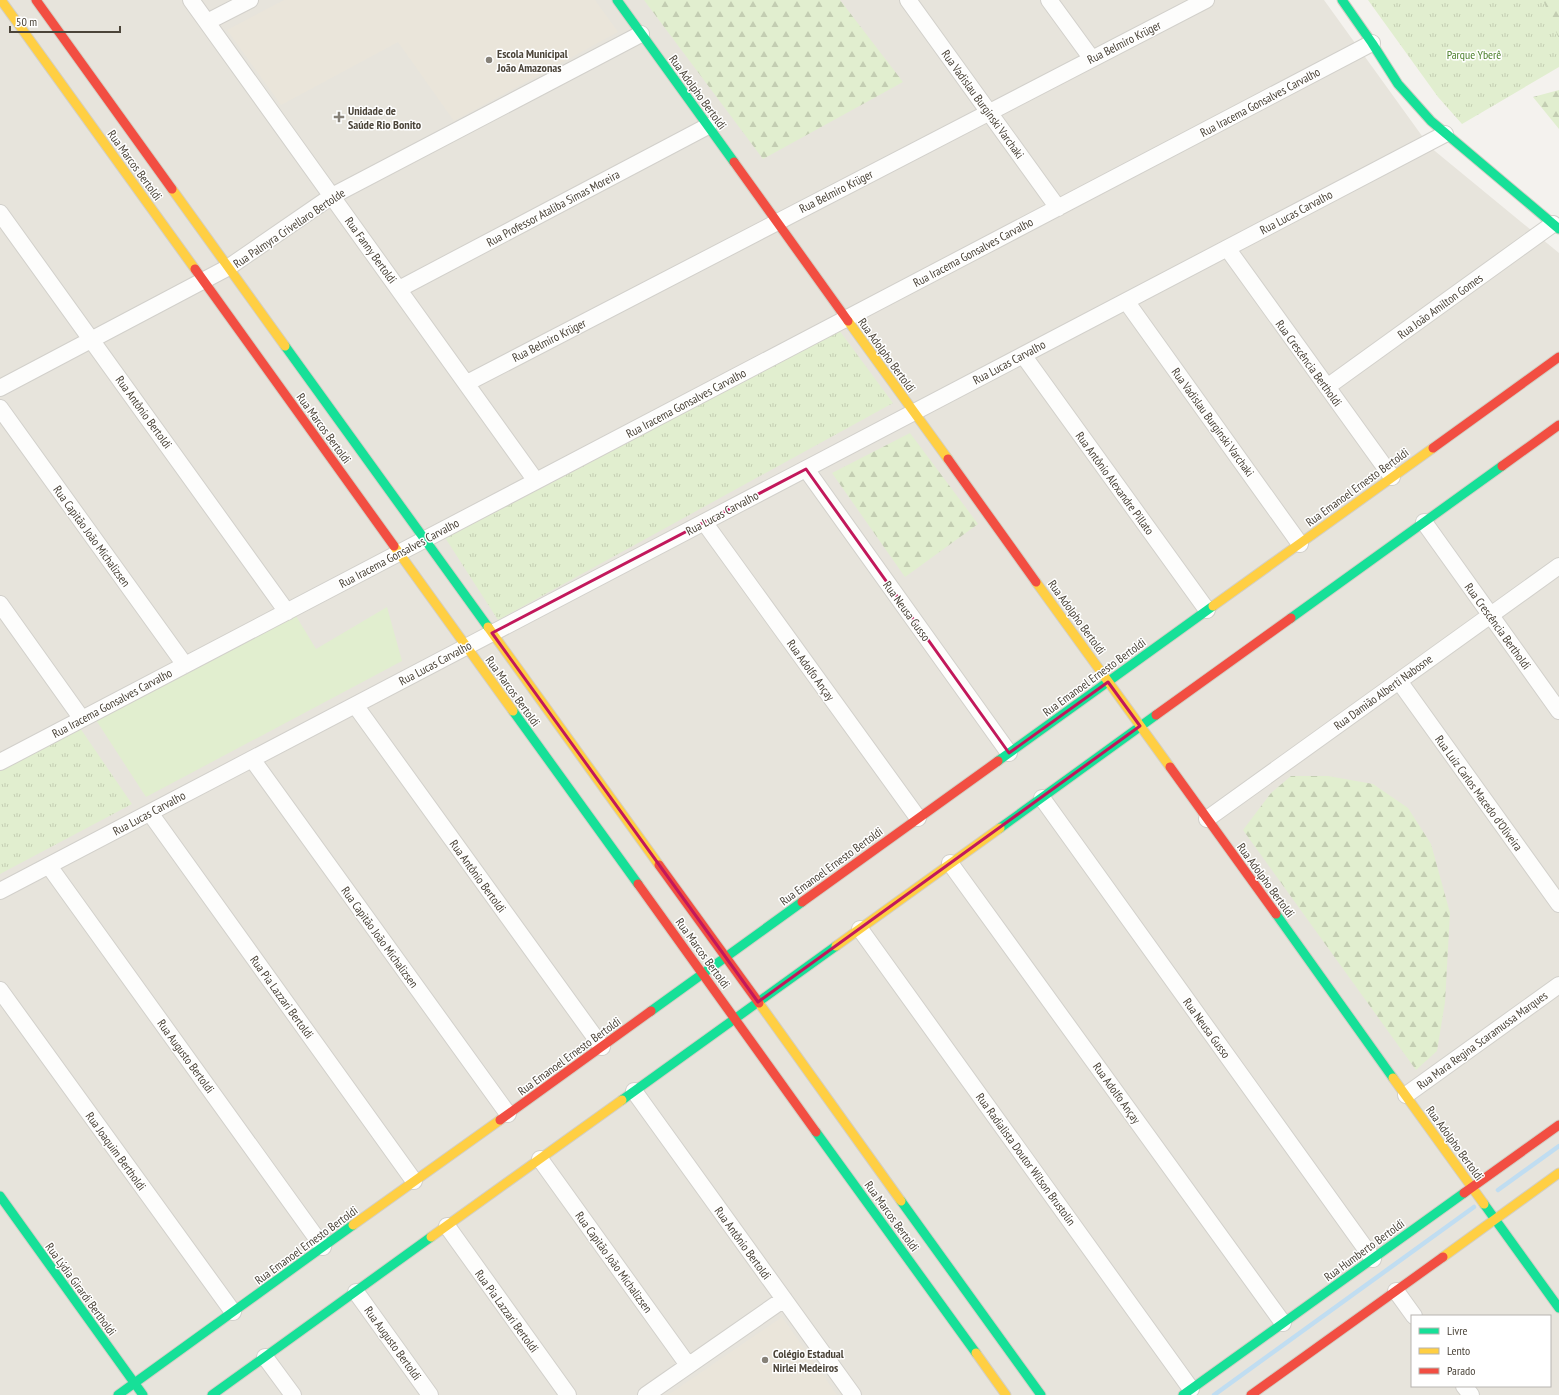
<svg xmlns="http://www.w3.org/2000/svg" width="1559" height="1395" viewBox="0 0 1559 1395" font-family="'PT Sans Narrow',sans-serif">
  <defs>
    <pattern id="grass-tufts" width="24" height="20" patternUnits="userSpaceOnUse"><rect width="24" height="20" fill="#e1eecf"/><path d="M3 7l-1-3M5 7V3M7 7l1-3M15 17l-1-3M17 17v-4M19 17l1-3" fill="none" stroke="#c3cdb2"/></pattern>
    <pattern id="forest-firs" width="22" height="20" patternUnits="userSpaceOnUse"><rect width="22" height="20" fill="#e1eecf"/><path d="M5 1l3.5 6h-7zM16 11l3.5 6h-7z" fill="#c3cdb2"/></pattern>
  </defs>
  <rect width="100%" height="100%" fill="#f4f2ee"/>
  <path fill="#e7e4dc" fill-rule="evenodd" d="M 0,0 L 1324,0 L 1430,147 L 1559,253 L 1559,1395 L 0,1395 ZM 1412,1316 L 1550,1316 L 1550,1386 L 1412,1386 Z"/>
  <path fill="#eae5da" d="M 284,0 L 595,0 L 618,32 L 454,121 L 398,42 L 281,105 L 227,30 Z
    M 782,1317 L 837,1395 L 668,1395 Z"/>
  <path fill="url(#grass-tufts)" d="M 1368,0 L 1559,0 L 1559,67 L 1462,124 L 1438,97 Z
    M 836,326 L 893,403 L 498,620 L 444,536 Z
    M 80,728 L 132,804 L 0,874 L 0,771 Z"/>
  <path fill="url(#forest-firs)" d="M 644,0 L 840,0 L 903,82 L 763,159 Z
    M 1543,0 L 1559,0 L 1559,39 Z
    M 1559,90 L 1559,129 L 1533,97 Z
    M 910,433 L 978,524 L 905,577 L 832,473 Z
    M 1291,776 L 1328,776 L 1373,784 L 1408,808 L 1431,844 L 1450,913 L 1445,1002 L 1437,1051 L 1416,1070 L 1243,830 L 1271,793 Z"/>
  <path fill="#e1eecf" d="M 387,607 L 402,661 L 146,797 L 96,720 L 293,611 L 316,649 Z"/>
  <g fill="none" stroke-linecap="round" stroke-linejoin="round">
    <path stroke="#c0ddf1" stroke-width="4.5" d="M 1498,1190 L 1559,1146
      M 1214,1395 L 1474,1207"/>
    <defs>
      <path id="street" d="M 191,0 L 536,481
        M 908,0 L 1058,208
        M 1049,0 L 1092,59
        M 207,22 L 250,0
        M 0,213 L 287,612
        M 1227,248 L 1392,477
        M 399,289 L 708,126
        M 1126,301 L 1300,544
        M 1023,355 L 1207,610
        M 467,383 L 1206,0
        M 1327,387 L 1553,224
        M 0,388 L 229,267 L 332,196 L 641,34
        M 0,408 L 185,665
        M 806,469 L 1009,753
        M 704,522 L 918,818
        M 1424,522 L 1559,711
        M 0,604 L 82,719
        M 1399,681 L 1559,904
        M 355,705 L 602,1047
        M 252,759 L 508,1114
        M 0,762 L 1372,43
        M 1042,798 L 1373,1259
        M 150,813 L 414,1181
        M 1207,819 L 1559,566
        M 950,863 L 1283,1323
        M 49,866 L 323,1247
        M 0,891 L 1445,134
        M 860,929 L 1191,1389
        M 0,990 L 233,1312
        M 634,1091 L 853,1395
        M 1406,1095 L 1559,985
        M 540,1159 L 688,1365
        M 447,1226 L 568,1395
        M 1396,1291 L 1414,1316
        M 356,1292 L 430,1395
        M 265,1357 L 293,1395
        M 1464,1386 L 1471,1395
        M 646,1395 L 784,1299"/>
      <path id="fast" d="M 617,0 L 734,162
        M 1342,0 L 1372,43 L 1398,84 L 1431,121 L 1559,229
        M 285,346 L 488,627
        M 1291,618 L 1502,466
        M 513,711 L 638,884
        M 998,761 L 1213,606
        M 1000,828 L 1156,715
        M 1276,914 L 1393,1078
        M 651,1011 L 802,902
        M 622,1100 L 836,946
        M 816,1132 L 976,1353
        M 0,1196 L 143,1395
        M 901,1201 L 1041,1395
        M 1484,1204 L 1559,1308
        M 118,1395 L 353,1225
        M 212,1395 L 431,1237
        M 1183,1395 L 1464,1193"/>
      <path id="slow" d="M 1,0 L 195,269
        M 172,189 L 285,346
        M 848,321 L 948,459
        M 394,546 L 513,711
        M 1036,582 L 1170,767
        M 1213,606 L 1433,448
        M 488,627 L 659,865
        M 836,946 L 1000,828
        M 759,1003 L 901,1201
        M 1393,1078 L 1484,1204
        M 353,1225 L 500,1120
        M 431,1237 L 622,1100
        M 1443,1257 L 1559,1173
        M 976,1353 L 1006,1395"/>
      <path id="jam" d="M 36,0 L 172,189
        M 734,162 L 848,321
        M 195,269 L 394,546
        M 1433,448 L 1559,357
        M 948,459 L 1036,582
        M 1502,466 L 1559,425
        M 1156,715 L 1291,618
        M 1170,767 L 1276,914
        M 659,865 L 759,1003
        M 638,884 L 816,1132
        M 802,902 L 998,761
        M 500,1120 L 651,1011
        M 1464,1193 L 1559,1125
        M 1251,1395 L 1443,1257"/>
    </defs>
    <use href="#street" stroke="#d2d0cb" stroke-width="18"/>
    <use href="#fast" stroke="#d3cfc5" stroke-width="11"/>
    <use href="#slow" stroke="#d3cfc5" stroke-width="11"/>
    <use href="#jam" stroke="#d3cfc5" stroke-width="11"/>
    <use href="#street" stroke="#fdfdfc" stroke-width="16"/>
    <use href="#fast" stroke="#16e098" stroke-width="9"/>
    <use href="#slow" stroke="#ffcf43" stroke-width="9"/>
    <use href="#jam" stroke="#f24e42" stroke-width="9"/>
  </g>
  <path fill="none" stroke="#c2185b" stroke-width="3" stroke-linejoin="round" d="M 806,469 L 1009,753 L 1108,682 L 1140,726 L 758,1002 L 492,633 Z"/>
  <g fill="#868178" stroke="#fff" stroke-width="1.5">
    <circle cx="489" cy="60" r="4"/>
    <path d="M337 111h4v4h4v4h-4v4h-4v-4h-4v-4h4z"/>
    <circle cx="765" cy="1360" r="4"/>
  </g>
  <g text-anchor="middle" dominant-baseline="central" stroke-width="3" stroke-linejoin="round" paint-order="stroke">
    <g font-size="12" fill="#4b4439" stroke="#fff">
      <text transform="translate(1124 42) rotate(-27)">Rua Belmiro Krüger</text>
      <text transform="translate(698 92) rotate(54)">Rua Adolpho Bertoldi</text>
      <text transform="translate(1260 102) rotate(-28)">Rua Iracema Gonsalves Carvalho</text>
      <text transform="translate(983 104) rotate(54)">Rua Vadislau Burginski Varchaki</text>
      <text transform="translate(135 165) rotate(54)">Rua Marcos Bertoldi</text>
      <text transform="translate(836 191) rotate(-27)">Rua Belmiro Krüger</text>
      <text transform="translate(553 208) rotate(-28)">Rua Professor Ataliba Simas Moreira</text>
      <text transform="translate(1296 212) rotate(-28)">Rua Lucas Carvalho</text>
      <text transform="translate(289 228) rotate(-34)">Rua Palmyra Crivellaro Bertolde</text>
      <text transform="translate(371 250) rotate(54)">Rua Fanny Bertoldi</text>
      <text transform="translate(973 252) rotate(-28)">Rua Iracema Gonsalves Carvalho</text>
      <text transform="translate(1440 306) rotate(-36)">Rua João Amilton Gomes</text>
      <text transform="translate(549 340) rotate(-27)">Rua Belmiro Krüger</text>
      <text transform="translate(887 355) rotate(54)">Rua Adolpho Bertoldi</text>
      <text transform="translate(1009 362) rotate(-28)">Rua Lucas Carvalho</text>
      <text transform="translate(1309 363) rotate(54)">Rua Crescência Bertholdi</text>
      <text transform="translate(686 403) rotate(-28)">Rua Iracema Gonsalves Carvalho</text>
      <text transform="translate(144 412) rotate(54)">Rua Antônio Bertoldi</text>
      <text transform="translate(1213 422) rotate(54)">Rua Vadislau Burginski Varchaki</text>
      <text transform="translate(324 428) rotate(54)">Rua Marcos Bertoldi</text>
      <text transform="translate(1115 483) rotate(54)">Rua Antônio Alexandre Pillato</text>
      <text transform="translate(1357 487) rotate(-36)">Rua Emanoel Ernesto Bertoldi</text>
      <text transform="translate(722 513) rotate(-28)">Rua Lucas Carvalho</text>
      <text transform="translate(92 536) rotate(54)">Rua Capitão João Michalizsen</text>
      <text transform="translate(399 553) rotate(-28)">Rua Iracema Gonsalves Carvalho</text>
      <text transform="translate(907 611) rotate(54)">Rua Neusa Gusso</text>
      <text transform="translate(1077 617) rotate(54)">Rua Adolpho Bertoldi</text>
      <text transform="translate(1498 626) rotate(54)">Rua Crescência Bertholdi</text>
      <text transform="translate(435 663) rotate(-28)">Rua Lucas Carvalho</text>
      <text transform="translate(811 670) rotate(54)">Rua Adolfo Ançay</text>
      <text transform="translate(1094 677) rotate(-36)">Rua Emanoel Ernesto Bertoldi</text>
      <text transform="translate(513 691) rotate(54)">Rua Marcos Bertoldi</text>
      <text transform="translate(1383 692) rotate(-36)">Rua Damião Alberti Nabosne</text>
      <text transform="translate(112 703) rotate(-28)">Rua Iracema Gonsalves Carvalho</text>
      <text transform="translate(1479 793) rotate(54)">Rua Luiz Carlos Macedo d'Oliveira</text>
      <text transform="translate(149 813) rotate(-28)">Rua Lucas Carvalho</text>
      <text transform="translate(831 866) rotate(-36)">Rua Emanoel Ernesto Bertoldi</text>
      <text transform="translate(478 876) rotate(54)">Rua Antônio Bertoldi</text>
      <text transform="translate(1266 880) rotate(54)">Rua Adolpho Bertoldi</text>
      <text transform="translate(380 937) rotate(54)">Rua Capitão João Michalizsen</text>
      <text transform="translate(703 953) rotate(54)">Rua Marcos Bertoldi</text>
      <text transform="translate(282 997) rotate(54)">Rua Pia Lazzari Bertoldi</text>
      <text transform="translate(1207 1028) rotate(54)">Rua Neusa Gusso</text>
      <text transform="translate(1482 1040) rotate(-36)">Rua Mara Regina Scaramussa Marques</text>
      <text transform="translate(186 1056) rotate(54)">Rua Augusto Bertoldi</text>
      <text transform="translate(569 1056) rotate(-36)">Rua Emanoel Ernesto Bertoldi</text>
      <text transform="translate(1117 1093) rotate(54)">Rua Adolfo Ançay</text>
      <text transform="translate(1455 1143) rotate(54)">Rua Adolpho Bertoldi</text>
      <text transform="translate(116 1151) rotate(54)">Rua Joaquim Bertholdi</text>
      <text transform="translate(1026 1159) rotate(54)">Rua Radialista Doutor Wilson Brustolin</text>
      <text transform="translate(892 1216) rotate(54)">Rua Marcos Bertoldi</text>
      <text transform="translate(743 1243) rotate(54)">Rua Antônio Bertoldi</text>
      <text transform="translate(306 1245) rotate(-36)">Rua Emanoel Ernesto Bertoldi</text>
      <text transform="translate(1364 1250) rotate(-36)">Rua Humberto Bertoldi</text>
      <text transform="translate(614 1262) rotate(54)">Rua Capitão João Michalizsen</text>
      <text transform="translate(81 1289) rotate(54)">Rua Lýdia Girardi Bertholdi</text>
      <text transform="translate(507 1311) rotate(54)">Rua Pia Lazzari Bertoldi</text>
      <text transform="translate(393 1343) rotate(54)">Rua Augusto Bertoldi</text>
    </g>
    <g font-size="12" font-weight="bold" fill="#4b4439" stroke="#fff" text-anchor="start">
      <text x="497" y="53">Escola Municipal<tspan x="497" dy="14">João Amazonas</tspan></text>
      <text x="348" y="110">Unidade de<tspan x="348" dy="14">Saúde Rio Bonito</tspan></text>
      <text x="773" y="1353">Colégio Estadual<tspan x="773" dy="14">Nirlei Medeiros</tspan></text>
    </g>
    <g font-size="12" fill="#4a7f2a" stroke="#fff">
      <text x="1474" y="54">Parque Yberê</text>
    </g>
  </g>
  <rect x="1411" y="1315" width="140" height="72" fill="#ffffff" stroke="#b7b4b0"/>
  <rect x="1419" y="1328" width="20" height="6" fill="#16e098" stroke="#b7b4b0"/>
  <text x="1447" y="1335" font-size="12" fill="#4b4439">Livre</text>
  <rect x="1419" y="1348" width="20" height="6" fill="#ffcf43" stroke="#b7b4b0"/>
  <text x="1447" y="1355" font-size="12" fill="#4b4439">Lento</text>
  <rect x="1419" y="1368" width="20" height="6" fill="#f24e42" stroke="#b7b4b0"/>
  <text x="1447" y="1375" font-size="12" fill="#4b4439">Parado</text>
  <path d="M10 26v6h110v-6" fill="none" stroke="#4b4439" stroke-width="2"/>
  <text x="16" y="26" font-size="12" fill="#4b4439" stroke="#ffffff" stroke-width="3" paint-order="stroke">50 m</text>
</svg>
